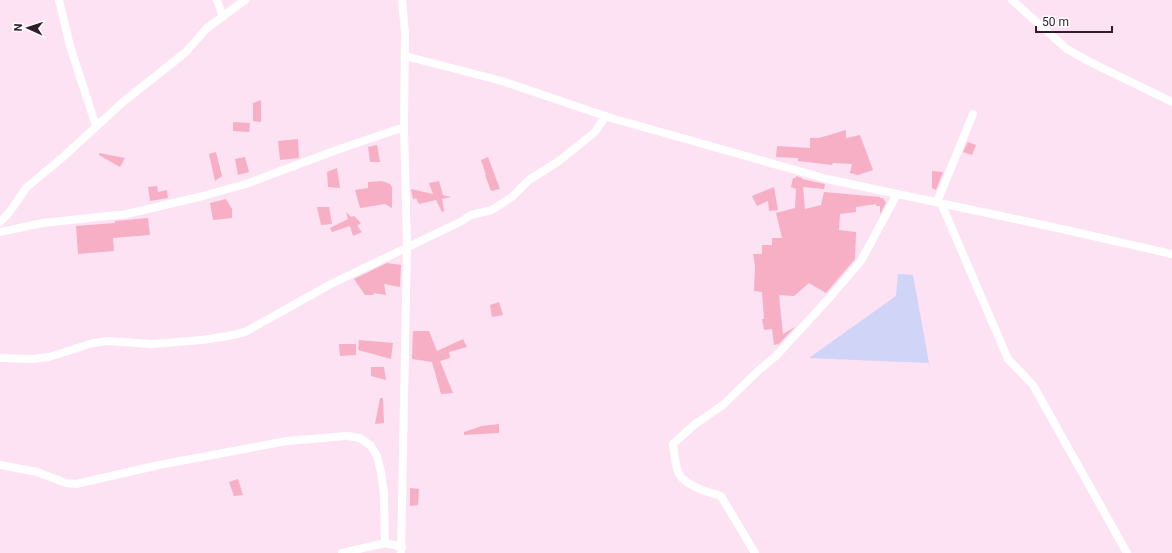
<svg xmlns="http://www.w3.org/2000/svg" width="1172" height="553" viewBox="0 0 1172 553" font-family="Roboto,sans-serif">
  <rect width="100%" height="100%" fill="#fce2f2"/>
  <path fill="#d0d4f7" d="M 898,274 L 913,275 L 929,363 L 809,358 L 896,296 Z"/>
  <path fill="#f6afc4" d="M 261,100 L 261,122 L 253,121 L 253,103 Z
    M 233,122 L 250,123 L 249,132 L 233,131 Z
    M 846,130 L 846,138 L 860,135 L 873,170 L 858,175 L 850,173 L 852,164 L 833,163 L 832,165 L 798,161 L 798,158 L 776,157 L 777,146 L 810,148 L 810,138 L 819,138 Z
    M 298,139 L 299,158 L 280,160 L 278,141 Z
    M 968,142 L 976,145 L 972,155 L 963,152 Z
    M 377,145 L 380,162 L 370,162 L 368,147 Z
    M 216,152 L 222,176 L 215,181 L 209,154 Z
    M 99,153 L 125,158 L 120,167 L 99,155 Z
    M 245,157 L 249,172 L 238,175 L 235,159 Z
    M 488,157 L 500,189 L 491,191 L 485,175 L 486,175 L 481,160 Z
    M 337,168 L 340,188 L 328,187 L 327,172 Z
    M 932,171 L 943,172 L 936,190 L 932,188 Z
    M 796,176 L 802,178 L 802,179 L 825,184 L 824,189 L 803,187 L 805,209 L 821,205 L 824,192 L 880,197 L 880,198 L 883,198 L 886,203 L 880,214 L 880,206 L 876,206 L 876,204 L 856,207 L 856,212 L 840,214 L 839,230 L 856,232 L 855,259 L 826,293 L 809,283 L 794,296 L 779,295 L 783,334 L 795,327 L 778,345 L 778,344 L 774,345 L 772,329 L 764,330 L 762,319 L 764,319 L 762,292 L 754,291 L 755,266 L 753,254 L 762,254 L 762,245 L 772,245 L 772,238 L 782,238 L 776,213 L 795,208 L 796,189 L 791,187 L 793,178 L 796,178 Z
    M 382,181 L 390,184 L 392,187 L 392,208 L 385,204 L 360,208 L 355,190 L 368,188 L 368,182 Z
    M 439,181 L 443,195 L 451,197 L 442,199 L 444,211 L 442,212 L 436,200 L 419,204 L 416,198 L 413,199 L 411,189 L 433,194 L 429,183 Z
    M 157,186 L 158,192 L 167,190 L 168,198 L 150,201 L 148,187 Z
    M 774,187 L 778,210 L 769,211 L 768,201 L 757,206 L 752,196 Z
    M 226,199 L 232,209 L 232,218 L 213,220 L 210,203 Z
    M 317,207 L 329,207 L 332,224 L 321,225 Z
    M 346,212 L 351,217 L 354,216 L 361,223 L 357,226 L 362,232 L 353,236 L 350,226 L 332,232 L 330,228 L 348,219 Z
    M 148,218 L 150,235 L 113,238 L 114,251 L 78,254 L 76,226 L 115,223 L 115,221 Z
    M 387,263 L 401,265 L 400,287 L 384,284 L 386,295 L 373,293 L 374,295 L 365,295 L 354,279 Z
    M 499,302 L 503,315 L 492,317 L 490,305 Z
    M 413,331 L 429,331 L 437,351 L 463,339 L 467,347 L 449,352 L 450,358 L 440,361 L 453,393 L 441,394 L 432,362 L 412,359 Z
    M 359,340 L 393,343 L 391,359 L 358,350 Z
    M 339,344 L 356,344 L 356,355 L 340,356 Z
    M 371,367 L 384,367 L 386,380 L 371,376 Z
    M 380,398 L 383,398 L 384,423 L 375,424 Z
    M 499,424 L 499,433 L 464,435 L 464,432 L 482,426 Z
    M 238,479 L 243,495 L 234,496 L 229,482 Z
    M 410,488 L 419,489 L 418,505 L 410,506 Z"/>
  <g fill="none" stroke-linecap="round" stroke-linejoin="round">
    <path stroke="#fff" stroke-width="8" d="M 59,0 L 70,46 L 96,126
      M 217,0 L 223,17
      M 1012,0 L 1067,49 L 1090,62 L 1172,102
      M 405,56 L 502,81 L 611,118 L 827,179 L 1062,229 L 1172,254
      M 937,202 L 973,114
      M 941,203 L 1008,359 L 1033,385 L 1127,553
      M 0,222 L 8,214 L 27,187 L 63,157 L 123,102 L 186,52 L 206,29 L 245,0
      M 0,232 L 42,223 L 127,214 L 203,196 L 246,184 L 334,151 L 404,127
      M 0,358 L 32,359 L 49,357 L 93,343 L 107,341 L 151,344 L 202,340 L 228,336 L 245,332 L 331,284 L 460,222 L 471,215 L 492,210 L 512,197 L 529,180 L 559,161 L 585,140 L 595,132 L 605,117
      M 0,465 L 37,472 L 66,483 L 76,484 L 159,465 L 287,441 L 347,436 L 360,438 L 371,446 L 377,456 L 381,472 L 384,494 L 385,543
      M 342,553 L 385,543 L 402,547
      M 401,553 L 407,247 L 404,127 L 405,33 L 402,0
      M 755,553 L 721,496 C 707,492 681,485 677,469 C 675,461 674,452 673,444 L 694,425 L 723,405 L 759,370 L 776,356 L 831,296 L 861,261 L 897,194"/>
  </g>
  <g transform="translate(28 28) rotate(273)" stroke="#ffffff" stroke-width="3" paint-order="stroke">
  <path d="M0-3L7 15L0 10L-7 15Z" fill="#321b2b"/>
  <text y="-6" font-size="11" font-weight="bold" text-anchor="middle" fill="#321b2b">N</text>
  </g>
  <path d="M1036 26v6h76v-6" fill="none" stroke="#321b2b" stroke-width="2"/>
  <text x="1042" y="26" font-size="12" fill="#321b2b" stroke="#ffffff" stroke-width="3" paint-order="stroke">50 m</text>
</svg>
